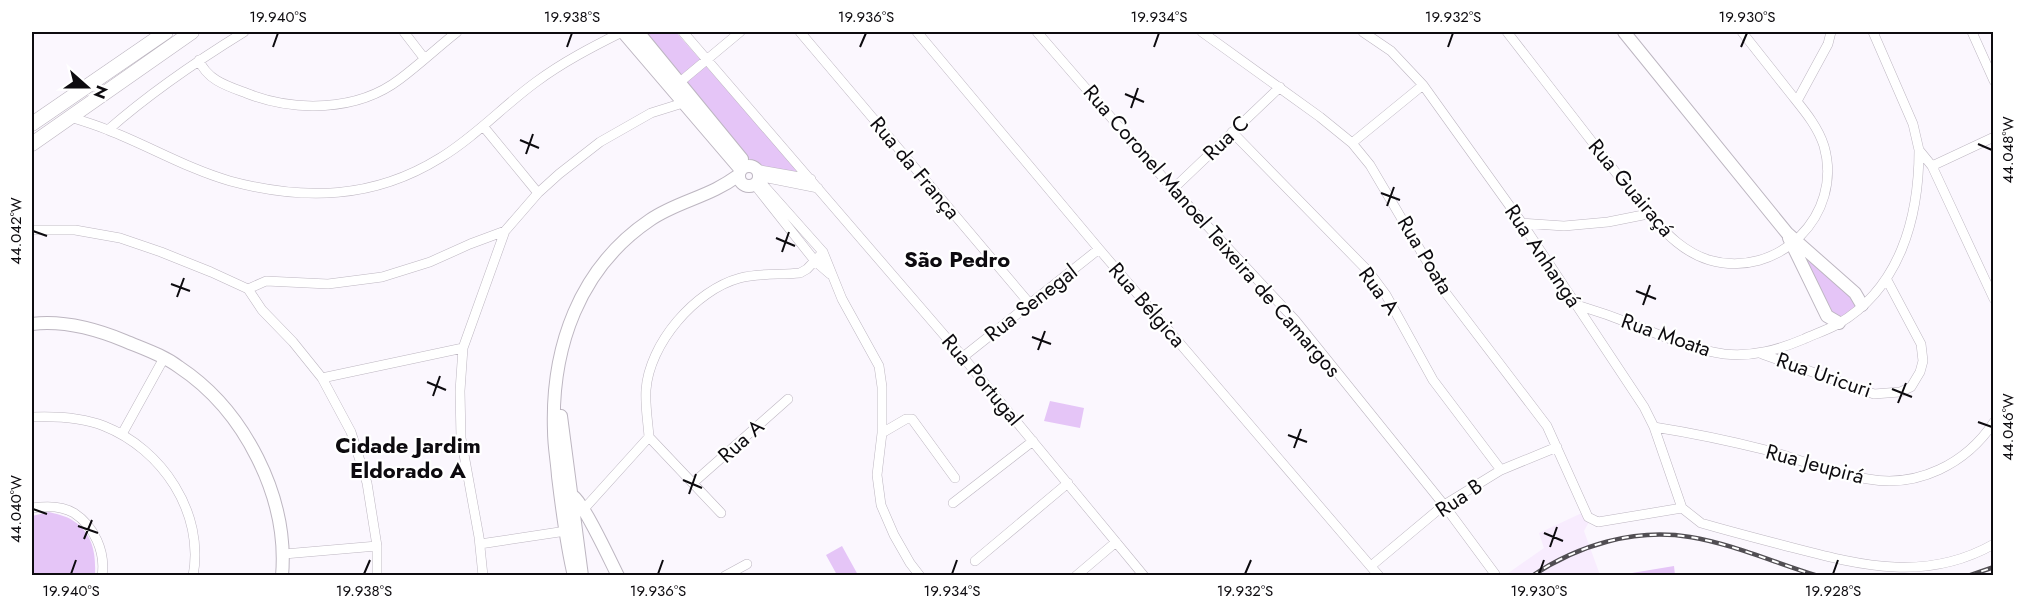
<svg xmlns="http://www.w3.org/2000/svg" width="2025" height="607" viewBox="0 0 2025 607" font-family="Jost,sans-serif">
  <rect width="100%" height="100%" fill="#fbf7fe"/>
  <path fill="#f8ecfe" d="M 1584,512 L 1590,520 L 1584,531 L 1600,575 L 1504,576 L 1544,548 L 1539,533 Z"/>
  <path fill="#e5c5f7" d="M 641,32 L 676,32 L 801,174 L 763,168 L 752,162 Z
    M 1798,246 L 1861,305 L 1839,321 L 1829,314 Z
    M 1050,401 L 1084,408 L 1080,428 L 1044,421 Z
    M 49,512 C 56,514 66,516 72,520 C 93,533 96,553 95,575 L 32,575 L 32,516 Z
    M 842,546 L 858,575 L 837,575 L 826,555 Z
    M 1674,566 L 1675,575 L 1620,575 Z"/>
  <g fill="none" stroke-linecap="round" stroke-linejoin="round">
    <defs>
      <path id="minor" d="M 404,32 L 424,58
        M 683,32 L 963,357 L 1144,576
        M 800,32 L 1030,304
        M 917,32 L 1099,249 L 1379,576
        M 1037,32 L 1173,189 L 1295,320 L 1444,505 L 1495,574
        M 1202,32 L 1320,117 L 1352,143 L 1370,165 L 1445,292 L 1547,426 L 1588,517 L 1598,522 L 1682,508
        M 1363,32 L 1391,51 L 1423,85 L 1522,223 L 1644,407 L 1654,427 L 1682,508 L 1701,523 C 1732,532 1763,540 1794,548 C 1863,566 1927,582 1994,544
        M 1507,32 L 1648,214 C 1666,233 1683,252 1709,260 C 1778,280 1844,215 1824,146 C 1817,124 1801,107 1787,89 C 1772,70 1757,51 1742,32
        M 1873,32 L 1913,124 L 1919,150 L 1932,166 L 1994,299
        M 1972,32 L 1994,81
        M 199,60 C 207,80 227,86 246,93 C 294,112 357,112 400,79 C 420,64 438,47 457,32
        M 680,82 L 740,32
        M 1797,101 L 1828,44 L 1831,32
        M 70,117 C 83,121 96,125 108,130 C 149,146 188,169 230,181 C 304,201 374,199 440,158 C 475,137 503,106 536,82 C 563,62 592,47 622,32
        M 483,126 L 538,193
        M 108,130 C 150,93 197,61 244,32
        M 1232,132 L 1369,272 L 1386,295 L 1433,380 L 1501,470
        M 1352,143 L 1423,85
        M 1932,166 L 1994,137
        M 755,169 L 811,179
        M 758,176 L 818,188
        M 758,179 L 823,252 L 842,299 L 879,366 L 882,387 L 882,433 L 877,475 L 881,505 L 894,535 L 910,563 L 920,576
        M 754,184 L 815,261 L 830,274
        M 1173,189 L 1280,87
        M 1522,223 L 1564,226 L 1608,222 L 1648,214
        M 32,230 L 75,230 L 120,238 L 161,252 L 211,272 L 248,289 L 262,310 L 293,342 L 322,378 L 351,432 L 367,483 L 377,546 L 377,576
        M 248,289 L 266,281 L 328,284 L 382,277 L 430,262 L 470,244 L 505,231
        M 1577,305 C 1597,311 1617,318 1637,326 C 1665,337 1694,350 1724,354 C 1753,357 1778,350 1804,339 C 1815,334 1827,330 1838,324 C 1900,288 1919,218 1919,150
        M 1762,354 L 1874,394 L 1900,392 L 1911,387 L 1920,372 L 1923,361 L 1921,344 L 1887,280
        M 963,357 L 1099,249
        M 322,378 L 463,348
        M 32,417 C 56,416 81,417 104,426 C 162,449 205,513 193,576
        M 1654,427 C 1692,433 1730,441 1766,450 C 1798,459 1836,474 1868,479 C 1918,488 1966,464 1994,422
        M 882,433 L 906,419 L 912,419 L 955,478
        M 122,434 L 164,358
        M 649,437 L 721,513
        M 693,483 L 788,399
        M 953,503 L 1033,441
        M 32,508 C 45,506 61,505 74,513 C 94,526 106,552 102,576
        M 583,510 L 649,437 C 648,422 645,406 646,390 C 649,344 695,290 740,278 C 759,273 780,275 800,273 L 807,269 L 823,252
        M 480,544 L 566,531
        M 284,554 L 377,546
        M 975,561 L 1068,483
        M 1371,566 L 1444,505 L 1501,470 L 1557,447
        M 483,576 L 479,537 L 461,438 L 460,391 L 463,348 L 505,231 L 538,193 L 559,174 L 600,142 L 651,113 L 683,103
        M 725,576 L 747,564
        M 1076,576 L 1116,542"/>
      <path id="tertiary" d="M 623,32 L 741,170
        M 638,32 L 742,159
        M 1624,32 L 1787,233 L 1855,293 L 1862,305
        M739 176a10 10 0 1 1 20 0a10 10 0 1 1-20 0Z
        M 1789,238 L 1827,316 L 1839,323
        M 32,324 C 64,320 96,329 125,341 C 144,349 163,355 179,367 C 244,410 289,497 282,576
        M 561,416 L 582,576
        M 573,496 C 584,504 610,560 618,576
        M 574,576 C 566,543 562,509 558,476 C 557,461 554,446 554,431 C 551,348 579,268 650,220 C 670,206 694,200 716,189 C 724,185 732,180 739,175"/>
      <path id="secondary" d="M 32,124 L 166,32
        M 32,144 L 192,32"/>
    </defs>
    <use href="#minor" stroke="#bdb6c1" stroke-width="10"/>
    <use href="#tertiary" stroke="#bdb6c1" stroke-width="14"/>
    <use href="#secondary" stroke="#bdb6c1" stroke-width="15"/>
    <use href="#minor" stroke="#fff" stroke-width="9"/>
    <use href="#tertiary" stroke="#fff" stroke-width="12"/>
    <use href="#secondary" stroke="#fff" stroke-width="14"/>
    <defs>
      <path id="rail" d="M 1532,576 C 1578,545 1635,528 1690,537 C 1733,544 1775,563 1818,576
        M 1968,576 L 1994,567"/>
    </defs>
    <use href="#rail" stroke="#514e53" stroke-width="4.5"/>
    <use href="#rail" stroke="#fff" stroke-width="2" stroke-dasharray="7" stroke-linecap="butt"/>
  </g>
  <path fill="none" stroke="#0d0b0f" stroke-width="2" d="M 273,47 L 278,33M 567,47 L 572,33M 860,47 L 866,33M 1154,47 L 1159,33M 1448,47 L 1453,33M 1741,47 L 1747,33M 1125,94 L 1144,102M 1131,108 L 1138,88M 520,140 L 539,148M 1978,144 L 1992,150M 526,154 L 533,134M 1381,193 L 1400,200M 1387,206 L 1394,187M 33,231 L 47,236M 776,238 L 795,246M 782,252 L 789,232M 171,284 L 190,291M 1636,291 L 1656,299M 177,297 L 184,278M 1643,305 L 1650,285M 1032,337 L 1051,344M 1038,350 L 1045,331M 427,382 L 446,390M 1892,389 L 1912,397M 433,396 L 440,376M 1898,403 L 1906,383M 1978,422 L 1992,427M 1288,435 L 1307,442M 1294,448 L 1301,429M 683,480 L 702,488M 689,494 L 696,474M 33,509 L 47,514M 78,526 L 98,533M 1544,533 L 1563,541M 84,539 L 92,520M 1550,547 L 1557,527M 71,574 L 76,560M 364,574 L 370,560M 658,574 L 663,560M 952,574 L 957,560M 1245,574 L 1251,560M 1539,574 L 1544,560M 1833,574 L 1838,560"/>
  <g text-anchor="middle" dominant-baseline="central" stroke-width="4.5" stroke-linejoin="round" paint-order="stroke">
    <g font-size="21" fill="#0d0b0f" stroke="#fff">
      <text transform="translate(1226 138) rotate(-44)">Rua C</text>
      <text transform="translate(915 168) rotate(50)">Rua da França</text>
      <text transform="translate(1631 188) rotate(50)">Rua Guairaçá</text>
      <text transform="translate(1212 231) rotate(49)">Rua Coronel Manoel Teixeira de Camargos</text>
      <text transform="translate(1425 255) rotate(59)">Rua Poata</text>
      <text transform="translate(1543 256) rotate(56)">Rua Anhangá</text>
      <text transform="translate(1379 291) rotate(54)">Rua A</text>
      <text transform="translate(1031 303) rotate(-38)">Rua Senegal</text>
      <text transform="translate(1147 305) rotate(49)">Rua Bélgica</text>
      <text transform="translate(1666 335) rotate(19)">Rua Moata</text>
      <text transform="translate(1824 375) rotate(19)">Rua Uricuri</text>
      <text transform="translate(982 380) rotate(50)">Rua Portugal</text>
      <text transform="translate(741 441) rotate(-42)">Rua A</text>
      <text transform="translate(1815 464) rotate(15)">Rua Jeupirá</text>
      <text transform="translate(1459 498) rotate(-34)">Rua B</text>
    </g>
    <g font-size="22" font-weight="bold" fill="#0d0b0f" stroke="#fff">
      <text x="957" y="259">São Pedro</text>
      <text x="408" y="445">Cidade Jardim<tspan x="408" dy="25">Eldorado A</tspan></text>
    </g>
  </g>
  <rect width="2025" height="607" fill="none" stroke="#ffffff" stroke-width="66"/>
  <g transform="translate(87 87) rotate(111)" stroke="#ffffff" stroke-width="4.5" paint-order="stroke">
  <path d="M0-4.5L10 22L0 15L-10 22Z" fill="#0d0b0f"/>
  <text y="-9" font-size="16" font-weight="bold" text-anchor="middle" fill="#0d0b0f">N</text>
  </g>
  <rect x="33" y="33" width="1959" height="541" fill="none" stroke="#0d0b0f" stroke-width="2"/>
  <g font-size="15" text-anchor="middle" fill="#0d0b0f">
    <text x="278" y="22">19.940°S</text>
    <text x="572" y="22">19.938°S</text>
    <text x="866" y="22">19.936°S</text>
    <text x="1159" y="22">19.934°S</text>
    <text x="1453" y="22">19.932°S</text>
    <text x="1747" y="22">19.930°S</text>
    <text transform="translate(2008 150) rotate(-90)" y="5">44.048°W</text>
    <text transform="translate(16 231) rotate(-90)" y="5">44.042°W</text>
    <text transform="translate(2008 427) rotate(-90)" y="5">44.046°W</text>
    <text transform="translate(16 509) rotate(-90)" y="5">44.040°W</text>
    <text x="71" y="596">19.940°S</text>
    <text x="364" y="596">19.938°S</text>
    <text x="658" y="596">19.936°S</text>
    <text x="952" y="596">19.934°S</text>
    <text x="1245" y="596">19.932°S</text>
    <text x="1539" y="596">19.930°S</text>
    <text x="1833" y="596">19.928°S</text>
  </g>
</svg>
